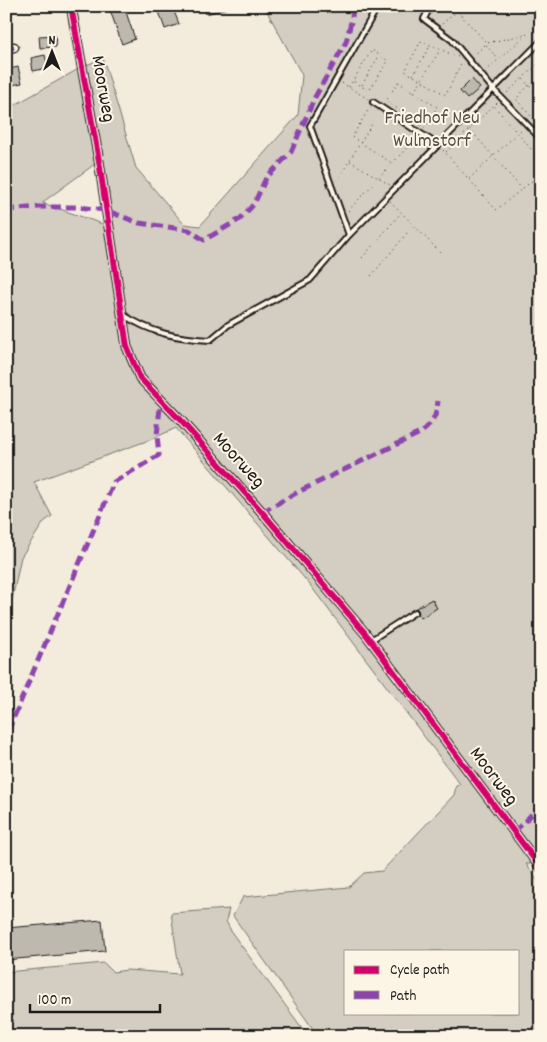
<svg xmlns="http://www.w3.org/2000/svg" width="547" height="1042" viewBox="0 0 547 1042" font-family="Dekko,sans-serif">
  <rect width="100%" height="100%" fill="#f3ecdd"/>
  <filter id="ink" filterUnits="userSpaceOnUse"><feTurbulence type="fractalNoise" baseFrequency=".02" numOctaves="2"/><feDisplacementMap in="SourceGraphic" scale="10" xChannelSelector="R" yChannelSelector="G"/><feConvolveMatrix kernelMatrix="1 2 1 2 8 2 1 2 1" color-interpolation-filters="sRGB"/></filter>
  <g filter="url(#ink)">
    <path fill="#d3cec1" stroke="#78756e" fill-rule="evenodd" d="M 264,6 L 541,6 L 541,867 L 537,864 L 526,864 L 541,885 L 541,1036 L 318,1036 L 233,916 L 243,897 L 349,887 L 364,873 L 382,871 L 454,795 L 456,786 L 460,784 L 310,585 L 176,428 L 152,439 L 34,482 L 52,516 L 44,522 L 21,557 L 12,600 L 6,615 L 6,110 L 82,67 L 103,58 L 136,168 L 184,224 L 200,226 L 298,115 L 302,75 ZM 99,161 L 108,226 L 43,203 L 43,202 ZM 346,951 L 518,951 L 518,1013 L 346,1013 Z
      M 229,909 L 226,921 L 232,933 L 308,1036 L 6,1036 L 6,972 L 104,963 L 113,972 L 127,970 L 180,974 L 171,913 Z"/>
    <path fill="#beb9ae" stroke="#1c1c1c" d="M 124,6 L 135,39 L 122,44 L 110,10 Z
      M 157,6 L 172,6 L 179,24 L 165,29 Z
      M 204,6 L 227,6 L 227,8 L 206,14 Z
      M 55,35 L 56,47 L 40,48 L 39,36 Z
      M 45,55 L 48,68 L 33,71 L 31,58 Z
      M 18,67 L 22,83 L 8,86 L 6,70 Z
      M 472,79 L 480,88 L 467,99 L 460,91 Z
      M 432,599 L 437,608 L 421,618 L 416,608 Z
      M 102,920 L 105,951 L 6,960 L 6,928 Z"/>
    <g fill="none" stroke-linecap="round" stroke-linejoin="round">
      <defs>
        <path id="service" d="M 428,6 L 429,9 L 424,19 L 452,40 L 493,89 L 541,139
          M 373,102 L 438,145
          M 349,235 L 310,126 L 378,6
          M 122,314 C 151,333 175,338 210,340 L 228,325 L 310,280 L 349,235 L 541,41
          M 371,640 L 415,612"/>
        <path id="minor" d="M 71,6 L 99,161 L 127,347 L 140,378 L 182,422 L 262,512 L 365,633 L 541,868
          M 6,49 L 14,47"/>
      </defs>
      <use href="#service" stroke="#1c1c1c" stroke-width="8"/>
      <use href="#minor" stroke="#1c1c1c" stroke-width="11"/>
      <path stroke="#1c1c1c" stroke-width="1" stroke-dasharray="1 4" stroke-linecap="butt" d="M 442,24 L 457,11 L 487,43 L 527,34 L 486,71
        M 486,45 L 498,59
        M 473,56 L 487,43
        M 458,57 L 421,41 L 405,71 L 446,95 L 462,61
        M 413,75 L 430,46
        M 523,79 L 537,94 L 541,94
        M 398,82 L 437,107 L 425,128 L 386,101 Z
        M 342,83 L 368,99
        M 362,85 L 379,56
        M 529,85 L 516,99 L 541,128
        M 349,87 L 372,50 L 388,61 L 369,91 L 353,81
        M 414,92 L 440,50
        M 507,93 L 541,61
        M 497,103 L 494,106 L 539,158
        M 370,107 L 352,137 L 393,164
        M 466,125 L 522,189
        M 443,150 L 496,210 L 538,176 L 540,146
        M 446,152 L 493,106
        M 350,161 L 390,185
        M 469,179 L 523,128
        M 337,181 L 372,124
        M 390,201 L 440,252
        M 348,211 L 415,139
        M 362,258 L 401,213
        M 371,276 L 413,226"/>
      <use href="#service" stroke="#fcf5e5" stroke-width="4"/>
      <use href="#minor" stroke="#fcf5e5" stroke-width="8"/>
      <path stroke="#8e44ad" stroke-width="5" stroke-dasharray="10 5" stroke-linecap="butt" d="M 6,49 L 14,47
        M 6,210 L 39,207 L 78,207 L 105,210 L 139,223 L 189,230 L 204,240 L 240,219 L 254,204 L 266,178 L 291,152 L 315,97 L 346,42 L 352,18 L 353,6
        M 262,512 L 298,492 L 422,432 C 434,421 436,417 438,401
        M 8,731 L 114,482 L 159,455 L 157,435 L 161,399
        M 514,832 L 541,805"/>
      <defs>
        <path id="cycleway" d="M 71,6 L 99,161 L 127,347 L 140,378 L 182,422 L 262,512 L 365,633 L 541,868"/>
      </defs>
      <use href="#cycleway" stroke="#fcf5e5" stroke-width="9"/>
      <use href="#cycleway" stroke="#d6006c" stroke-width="6"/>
    </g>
  </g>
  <g text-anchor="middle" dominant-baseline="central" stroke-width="4" stroke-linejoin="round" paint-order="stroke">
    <g font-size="20" fill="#1c1c1c" stroke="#fcf5e5">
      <text transform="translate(102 89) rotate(80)">Moorweg</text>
      <text transform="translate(238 461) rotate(48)">Moorweg</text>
      <text transform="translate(493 777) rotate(53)">Moorweg</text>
    </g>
    <g font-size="20" fill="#53514e" stroke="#fcf5e5">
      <text x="432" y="119">Friedhof Neu<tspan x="432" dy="23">Wulmstorf</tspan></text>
    </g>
  </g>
  <rect width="547" height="1042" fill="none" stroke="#fcf5e5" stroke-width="25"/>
  <rect x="12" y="12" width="522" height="1017" fill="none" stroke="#1c1c1c" stroke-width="2" filter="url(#ink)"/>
  <rect x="344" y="950" width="175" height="65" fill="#fcf5e5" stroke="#a29e95"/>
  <rect x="354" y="966" width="25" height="8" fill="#d6006c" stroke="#a29e95"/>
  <text x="390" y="974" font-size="15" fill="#1c1c1c">Cycle path</text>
  <rect x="354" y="991" width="25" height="8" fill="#8e44ad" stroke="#a29e95"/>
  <text x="390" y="1000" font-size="15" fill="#1c1c1c">Path</text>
  <g transform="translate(52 52)" stroke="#fcf5e5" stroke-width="4" paint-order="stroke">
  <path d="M0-4L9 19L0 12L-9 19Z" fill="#1c1c1c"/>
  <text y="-8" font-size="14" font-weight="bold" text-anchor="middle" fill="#1c1c1c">N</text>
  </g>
  <path d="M30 1004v8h130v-8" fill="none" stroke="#1c1c1c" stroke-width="2.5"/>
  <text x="38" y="1004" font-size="15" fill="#1c1c1c" stroke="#fcf5e5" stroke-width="4" paint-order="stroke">100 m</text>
</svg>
